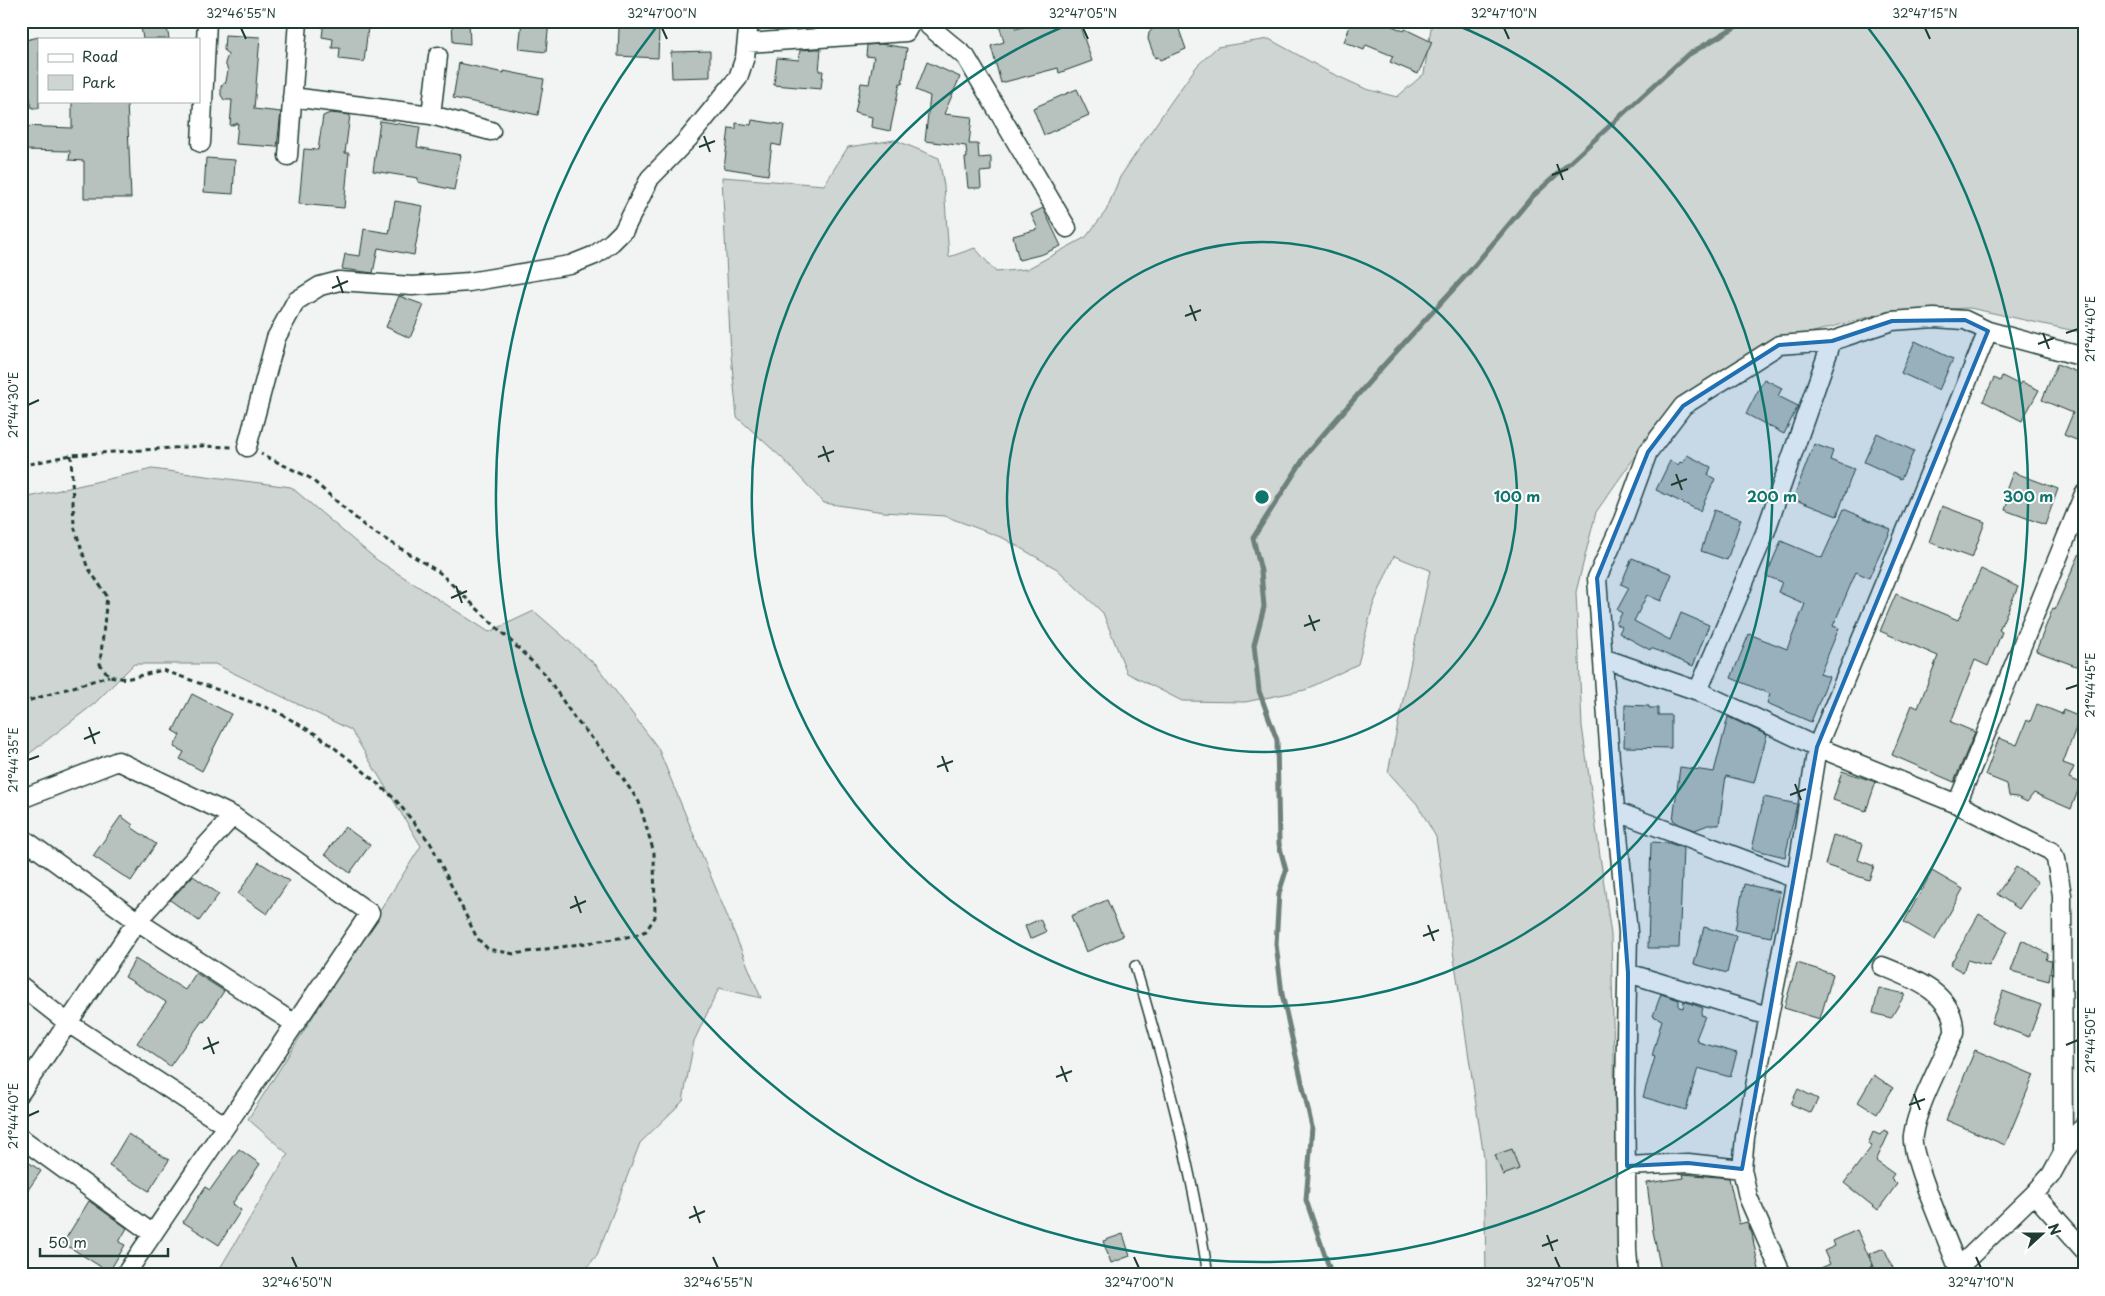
<svg xmlns="http://www.w3.org/2000/svg" width="2105" height="1296" viewBox="0 0 2105 1296" font-family="'Playpen Sans',sans-serif">
  <rect width="100%" height="100%" fill="#f2f3f3"/>
  <filter id="ink" filterUnits="userSpaceOnUse"><feTurbulence type="fractalNoise" baseFrequency=".02" numOctaves="2"/><feDisplacementMap in="SourceGraphic" scale="10" xChannelSelector="R" yChannelSelector="G"/><feConvolveMatrix kernelMatrix="1 2 1 2 8 2 1 2 1" color-interpolation-filters="sRGB"/></filter>
  <g filter="url(#ink)">
    <path fill="#ced5d3" stroke="#768984" d="M 1432,21 L 2084,21 L 2084,333 L 1970,308 L 1891,311 L 1795,337 L 1648,438 L 1596,512 L 1576,592 L 1582,726 L 1611,935 L 1619,1275 L 1486,1275 L 1484,1158 L 1436,837 L 1417,804 L 1388,772 L 1430,570 L 1394,556 L 1373,605 L 1358,664 L 1305,690 L 1245,702 L 1182,701 L 1127,673 L 1103,613 L 1057,569 L 1003,538 L 945,516 L 884,512 L 824,503 L 782,458 L 737,417 L 731,355 L 722,177 L 824,185 L 848,147 L 895,140 L 939,158 L 944,186 L 949,257 L 975,248 L 996,272 L 1027,269 L 1086,237 L 1106,211 L 1120,177 L 1171,102 L 1197,66 L 1217,47 L 1269,39 L 1329,72 L 1366,89 L 1397,97 L 1424,74 Z
      M 152,469 L 291,487 L 377,560 L 489,632 L 534,611 L 596,665 L 658,748 L 761,998 L 719,988 L 694,1041 L 683,1101 L 640,1143 L 597,1255 L 581,1275 L 216,1275 L 288,1154 L 248,1119 L 421,846 L 351,730 L 215,664 L 134,664 L 94,704 L 21,760 L 21,500 L 29,497 Z"/>
    <g fill="none" stroke-linecap="round" stroke-linejoin="round">
      <path stroke="#6d807b" stroke-width="5" d="M 1329,1275 L 1329,1267 L 1306,1200 L 1312,1127 L 1282,994 L 1276,944 L 1279,893 L 1286,871 L 1279,844 L 1277,740 L 1259,691 L 1254,645 L 1264,607 L 1261,571 L 1253,538 L 1308,452 L 1383,366 L 1469,272 L 1531,198 L 1686,56 L 1745,21"/>
    </g>
    <path fill="#b7c1bd" stroke="#1f3d34" d="M 140,21 L 166,21 L 169,39 L 143,39 Z
      M 452,21 L 469,21 L 470,44 L 453,42 Z
      M 522,21 L 549,21 L 546,52 L 519,49 Z
      M 998,21 L 1015,21 L 1016,29 L 1044,21 L 1078,21 L 1092,61 L 1059,73 L 1058,68 L 1001,83 L 991,46 L 1004,42 Z
      M 1159,21 L 1176,21 L 1186,49 L 1160,60 L 1158,57 L 1155,58 L 1148,39 L 1149,33 Z
      M 1352,21 L 1380,21 L 1404,31 L 1405,29 L 1432,42 L 1418,74 L 1390,62 L 1393,56 L 1366,45 L 1364,50 L 1344,42 Z
      M 324,22 L 368,27 L 364,62 L 339,59 L 340,48 L 332,48 L 333,39 L 322,37 Z
      M 619,27 L 659,29 L 658,58 L 618,56 Z
      M 225,35 L 260,37 L 254,109 L 281,112 L 277,147 L 236,144 L 238,123 L 230,126 L 232,100 L 224,100 L 221,95 L 221,86 L 226,82 L 228,70 L 225,63 L 228,55 L 224,50 Z
      M 39,37 L 39,108 L 32,108 L 21,54 L 21,41 Z
      M 881,44 L 907,48 L 902,84 L 900,83 L 890,131 L 871,127 L 872,117 L 855,113 L 861,83 L 869,84 L 874,57 L 866,56 L 867,45 Z
      M 815,49 L 821,49 L 819,71 L 823,71 L 821,89 L 774,85 L 777,58 L 799,60 L 800,50 Z
      M 710,51 L 710,77 L 672,78 L 671,52 Z
      M 927,62 L 960,77 L 944,114 L 972,117 L 969,144 L 978,144 L 979,158 L 991,157 L 991,171 L 980,172 L 981,188 L 968,188 L 965,158 L 967,158 L 966,146 L 925,141 L 930,96 L 916,90 Z
      M 459,63 L 504,73 L 504,71 L 544,79 L 538,115 L 453,98 Z
      M 1077,89 L 1089,115 L 1044,135 L 1033,108 Z
      M 72,101 L 127,101 L 131,198 L 84,198 L 84,161 L 69,160 L 70,151 L 21,150 L 21,126 L 72,128 Z
      M 330,113 L 350,115 L 345,153 L 349,153 L 344,208 L 299,204 L 304,149 L 318,150 L 323,116 Z
      M 752,120 L 784,125 L 781,146 L 772,144 L 768,175 L 724,168 L 729,128 L 736,129 L 736,123 L 751,125 Z
      M 380,121 L 420,127 L 417,147 L 461,155 L 454,190 L 418,182 L 418,178 L 373,171 Z
      M 206,158 L 235,160 L 233,194 L 204,192 Z
      M 395,201 L 423,206 L 414,255 L 378,248 L 373,273 L 342,269 L 345,254 L 360,256 L 364,229 L 389,233 Z
      M 1043,208 L 1061,246 L 1043,254 L 1019,260 L 1013,236 L 1038,229 L 1031,214 Z
      M 399,296 L 424,305 L 410,338 L 386,327 Z
      M 1915,341 L 1953,359 L 1939,390 L 1901,373 Z
      M 2057,364 L 2084,375 L 2084,443 L 2064,435 L 2073,413 L 2042,400 Z
      M 2002,376 L 2020,385 L 2022,382 L 2039,390 L 2022,421 L 1983,401 L 1994,378 L 2000,381 Z
      M 1764,379 L 1782,388 L 1778,396 L 1798,406 L 1784,434 L 1746,414 Z
      M 1877,433 L 1914,451 L 1901,479 L 1864,462 Z
      M 1814,444 L 1833,451 L 1830,460 L 1854,469 L 1837,516 L 1793,499 Z
      M 1687,455 L 1711,467 L 1708,475 L 1715,479 L 1700,511 L 1656,490 L 1670,461 L 1678,465 L 1680,462 L 1683,463 Z
      M 2013,472 L 2058,489 L 2045,525 L 2005,510 L 2009,498 L 2004,496 Z
      M 1942,506 L 1985,522 L 1972,558 L 1929,542 Z
      M 1844,509 L 1891,530 L 1869,578 L 1856,572 L 1833,626 L 1839,628 L 1820,674 L 1829,677 L 1811,722 L 1767,703 L 1770,694 L 1731,678 L 1749,634 L 1787,649 L 1805,604 L 1778,592 L 1782,582 L 1766,576 L 1781,541 L 1822,558 Z
      M 1714,510 L 1741,519 L 1727,560 L 1701,551 Z
      M 2084,544 L 2084,660 L 2081,668 L 2036,651 L 2053,608 L 2055,609 Z
      M 1632,558 L 1672,574 L 1661,601 L 1647,595 L 1634,621 L 1670,640 L 1681,613 L 1709,625 L 1693,666 L 1651,648 L 1650,650 L 1619,633 L 1622,627 L 1616,624 L 1622,613 L 1617,610 L 1629,588 L 1621,584 Z
      M 1981,569 L 2018,587 L 1999,630 L 2002,632 L 1988,666 L 1975,660 L 1951,722 L 1975,732 L 1954,782 L 1892,755 L 1912,705 L 1918,708 L 1938,656 L 1880,631 L 1896,594 L 1958,620 Z
      M 192,694 L 231,714 L 202,771 L 180,759 L 184,752 L 174,747 L 180,735 L 173,731 Z
      M 2037,704 L 2062,714 L 2063,710 L 2080,717 L 2063,763 L 2074,767 L 2069,778 L 2081,783 L 2071,809 L 2034,793 L 2027,802 L 2017,797 L 2009,796 L 2007,784 L 1985,775 L 1999,738 L 2017,745 L 2027,720 L 2030,722 Z
      M 1625,705 L 1649,706 L 1649,708 L 1658,708 L 1658,715 L 1671,715 L 1671,748 L 1624,747 Z
      M 1728,717 L 1767,735 L 1754,783 L 1726,776 L 1719,825 L 1708,825 L 1695,830 L 1679,824 L 1673,820 L 1680,767 L 1714,772 Z
      M 1842,771 L 1876,782 L 1866,811 L 1833,800 Z
      M 1764,797 L 1797,804 L 1785,857 L 1752,849 Z
      M 121,816 L 133,825 L 131,827 L 156,844 L 131,881 L 93,856 Z
      M 345,827 L 370,845 L 350,873 L 325,854 Z
      M 1833,835 L 1863,844 L 1858,860 L 1874,866 L 1869,880 L 1825,865 Z
      M 1651,842 L 1669,843 L 1683,848 L 1679,948 L 1648,948 Z
      M 259,862 L 289,881 L 267,914 L 238,894 Z
      M 2016,867 L 2038,882 L 2019,909 L 1997,894 Z
      M 1932,871 L 1963,889 L 1935,940 L 1904,922 Z
      M 193,876 L 219,894 L 199,921 L 170,900 Z
      M 1744,884 L 1780,892 L 1771,937 L 1735,930 Z
      M 1107,900 L 1123,936 L 1086,952 L 1071,916 Z
      M 1979,914 L 2008,931 L 1989,966 L 1967,960 L 1963,972 L 1950,965 Z
      M 1040,919 L 1046,932 L 1030,939 L 1025,926 Z
      M 1704,927 L 1736,936 L 1727,973 L 1694,964 Z
      M 2022,940 L 2048,954 L 2046,960 L 2052,961 L 2049,981 L 2011,971 Z
      M 135,959 L 185,990 L 196,973 L 224,991 L 204,1022 L 202,1021 L 170,1066 L 137,1043 L 166,1002 L 125,977 Z
      M 1797,963 L 1833,974 L 1820,1019 L 1784,1008 Z
      M 1879,988 L 1905,994 L 1891,1018 L 1873,1013 Z
      M 2003,991 L 2041,1005 L 2029,1037 L 1991,1023 Z
      M 1661,994 L 1679,1000 L 1679,1007 L 1683,1008 L 1684,1001 L 1703,1008 L 1701,1015 L 1705,1016 L 1696,1039 L 1699,1040 L 1698,1042 L 1737,1053 L 1730,1077 L 1698,1068 L 1686,1110 L 1643,1097 L 1655,1057 L 1652,1056 L 1662,1020 L 1653,1016 Z
      M 1975,1050 L 2034,1075 L 2005,1145 L 1946,1120 Z
      M 1874,1075 L 1893,1088 L 1877,1114 L 1858,1102 Z
      M 1798,1089 L 1818,1099 L 1811,1113 L 1791,1104 Z
      M 1884,1130 L 1889,1133 L 1876,1161 L 1894,1174 L 1891,1178 L 1897,1184 L 1878,1210 L 1844,1183 L 1872,1146 L 1868,1144 L 1873,1132 L 1880,1135 Z
      M 128,1134 L 169,1160 L 149,1191 L 109,1166 Z
      M 239,1149 L 260,1164 L 232,1204 L 241,1210 L 219,1245 L 183,1222 L 205,1187 L 210,1190 Z
      M 1512,1149 L 1519,1169 L 1503,1175 L 1495,1155 Z
      M 21,1157 L 41,1171 L 21,1200 Z
      M 1683,1174 L 1729,1178 L 1739,1224 L 1747,1222 L 1752,1234 L 1760,1275 L 1704,1275 L 1704,1268 L 1673,1275 L 1662,1275 L 1653,1231 L 1647,1183 L 1684,1178 Z
      M 89,1201 L 127,1228 L 119,1242 L 125,1245 L 109,1272 L 63,1243 Z
      M 1857,1230 L 1873,1266 L 1853,1275 L 1805,1275 L 1830,1264 L 1824,1251 L 1835,1246 L 1833,1241 Z
      M 1123,1234 L 1130,1256 L 1111,1263 L 1103,1241 Z
      M 1884,1248 L 1893,1268 L 1877,1275 L 1869,1254 Z"/>
    <g fill="none" stroke-linecap="round" stroke-linejoin="round">
      <defs>
        <path id="lane" d="M 1135,966 C 1166,1068 1192,1170 1208,1275"/>
        <path id="street" d="M 923,21 L 966,57 L 1067,228
          M 747,43 L 906,32 L 912,21
          M 292,97 L 431,115 L 491,131
          M 431,115 L 438,56
          M 201,143 L 207,21
          M 288,156 L 298,21
          M 247,447 L 276,338 L 296,301 L 320,286 L 339,281 L 412,286 L 469,282 L 570,265 L 595,255 L 612,242 L 624,230 L 650,178 L 688,139 L 738,78 L 745,57 L 749,21
          M 1603,658 L 1698,691 L 1817,747 L 1957,804 L 2051,851 L 2056,859 L 2062,895 L 2063,1153
          M 1698,691 L 1765,533 L 1832,341
          M 21,799 L 118,761 L 233,816 L 370,913 L 125,1275
          M 1957,804 L 2084,494
          M 1615,811 L 1796,879
          M 21,837 L 137,921 L 295,1024
          M 1882,966 C 1912,978 1956,994 1954,1033 C 1942,1061 1917,1106 1913,1135 C 1909,1155 1949,1243 1958,1268
          M 1628,973 L 1768,1016
          M 21,986 L 68,1023 L 226,1126
          M 21,1092 L 137,921 L 233,816
          M 21,1138 L 153,1234
          M 1627,1166 L 1688,1163 L 1742,1169
          M 2034,1194 L 2084,1250
          M 1629,1275 L 1627,1250 L 1625,1091 L 1628,932 L 1610,759 L 1597,578 L 1623,520 L 1648,452 L 1683,406 L 1779,345 L 1832,341 L 1892,321 L 1934,318 L 1965,320 L 1988,331 L 2084,357
          M 1782,1275 L 1748,1197 L 1742,1169 L 1745,1137 L 1796,879 L 1817,747 L 1988,331
          M 1960,1275 L 1958,1268 L 2034,1194 L 2051,1175 L 2063,1153 L 2084,1125"/>
      </defs>
      <use href="#lane" stroke="#1f3d34" stroke-width="12"/>
      <use href="#street" stroke="#1f3d34" stroke-width="21"/>
      <path stroke="#1f3d34" stroke-width="3" stroke-dasharray="5 4" stroke-linecap="butt" d="M 71,455 L 74,526 L 87,566 L 107,596 L 100,664 L 109,676 L 126,679 L 163,670 L 276,711 L 319,736 L 353,762 L 395,799 L 431,844 L 477,938 L 488,949 L 514,954 L 633,936 L 646,931 L 655,917 L 654,853 L 639,802 L 606,754 L 575,719 L 545,674 L 439,572 L 367,528 L 310,478 L 261,454
        M 21,466 L 71,455 L 201,446 L 232,447
        M 21,703 L 109,676"/>
      <use href="#lane" stroke="#fff" stroke-width="9"/>
      <use href="#street" stroke="#fff" stroke-width="18"/>
    </g>
  </g>
  <path fill="#1f6fb2" fill-opacity="0.2" stroke="#1f6fb2" stroke-width="4" stroke-linejoin="round" d="M 1965,320 L 1988,331 L 1817,747 L 1742,1169 L 1688,1163 L 1627,1166 L 1628,973 L 1597,578 L 1648,452 L 1683,406 L 1779,345 L 1832,341 L 1892,321 Z"/>
  <path fill="none" stroke="#1f3d34" stroke-width="2" d="M 241,28 L 246,39M 662,28 L 667,39M 1083,28 L 1088,39M 1504,28 L 1509,39M 1925,28 L 1930,39M 704,136 L 710,152M 699,147 L 715,141M 1557,164 L 1563,180M 1552,175 L 1568,169M 337,276 L 343,293M 332,288 L 348,281M 1190,305 L 1196,321M 1185,316 L 1201,310M 2043,333 L 2049,349M 2066,333 L 2078,329M 2038,344 L 2054,338M 28,405 L 39,400M 823,446 L 829,462M 818,457 L 834,451M 1676,474 L 1682,490M 1671,485 L 1687,479M 456,586 L 462,603M 451,598 L 467,591M 1309,615 L 1315,631M 1304,626 L 1320,620M 2066,689 L 2078,685M 89,727 L 95,744M 84,739 L 100,732M 942,756 L 948,772M 28,760 L 39,756M 937,767 L 953,761M 1795,784 L 1801,800M 1790,795 L 1806,789M 575,896 L 581,913M 570,908 L 586,901M 1428,925 L 1434,941M 1423,936 L 1439,930M 208,1037 L 214,1054M 2066,1045 L 2078,1040M 203,1049 L 219,1042M 1061,1066 L 1067,1082M 1056,1077 L 1072,1071M 1914,1094 L 1920,1110M 1909,1105 L 1925,1099M 28,1116 L 39,1111M 694,1206 L 700,1223M 689,1218 L 705,1211M 1547,1235 L 1553,1251M 1542,1246 L 1558,1240M 292,1257 L 297,1268M 713,1257 L 718,1268M 1134,1257 L 1139,1268M 1555,1257 L 1560,1268M 1976,1257 L 1981,1268"/>
  <g fill="none" stroke="#0f766e" stroke-width="2.5">
    <circle cx="1262" cy="497" r="255"/>
    <path d="M1449 22A510 510 0 1 1 1075 22"/>
    <path d="M1866 25A766 766 0 1 1 658 25"/>
  </g>
  <circle cx="1262" cy="497" r="8" fill="#0f766e" stroke="#fff" stroke-width="2.5"/>
  <g font-size="15" text-anchor="middle" font-weight="bold" fill="#0f766e" stroke="#fff" stroke-width="4" stroke-linejoin="round" paint-order="stroke">
    <text x="1517" y="502">100 m</text>
    <text x="1772" y="502">200 m</text>
    <text x="2028" y="502">300 m</text>
  </g>
  <rect width="2105" height="1296" fill="none" stroke="#fff" stroke-width="55"/>
  <rect x="38" y="38" width="162" height="65" fill="#ffffff" stroke="#a5b1ae"/>
  <rect x="48" y="54" width="25" height="8" fill="#ffffff" stroke="#a5b1ae"/>
  <text x="82" y="62" font-size="15" fill="#1f3d34">Road</text>
  <rect x="48" y="75" width="25" height="15" fill="#ced5d3" stroke="#a5b1ae"/>
  <text x="82" y="88" font-size="15" fill="#1f3d34">Park</text>
  <g transform="translate(2042 1234) rotate(69)" stroke="#ffffff" stroke-width="4" paint-order="stroke">
  <path d="M0-4L9 19L0 12L-9 19Z" fill="#1f3d34"/>
  <text y="-8" font-size="14" font-weight="bold" text-anchor="middle" fill="#1f3d34">N</text>
  </g>
  <path d="M40 1248v8h128v-8" fill="none" stroke="#1f3d34" stroke-width="2.5"/>
  <text x="48" y="1248" font-size="15" fill="#1f3d34" stroke="#ffffff" stroke-width="4" paint-order="stroke">50 m</text>
  <rect x="28" y="28" width="2050" height="1240" fill="none" stroke="#1f3d34" stroke-width="2"/>
  <g font-size="12" text-anchor="middle" fill="#1f3d34">
    <text x="241" y="18">32°46'55"N</text>
    <text x="662" y="18">32°47'00"N</text>
    <text x="1083" y="18">32°47'05"N</text>
    <text x="1504" y="18">32°47'10"N</text>
    <text x="1925" y="18">32°47'15"N</text>
    <text transform="translate(2091 329) rotate(-90)" y="4">21°44'40"E</text>
    <text transform="translate(14 405) rotate(-90)" y="4">21°44'30"E</text>
    <text transform="translate(2091 685) rotate(-90)" y="4">21°44'45"E</text>
    <text transform="translate(14 760) rotate(-90)" y="4">21°44'35"E</text>
    <text transform="translate(2091 1040) rotate(-90)" y="4">21°44'50"E</text>
    <text transform="translate(14 1116) rotate(-90)" y="4">21°44'40"E</text>
    <text x="297" y="1287">32°46'50"N</text>
    <text x="718" y="1287">32°46'55"N</text>
    <text x="1139" y="1287">32°47'00"N</text>
    <text x="1560" y="1287">32°47'05"N</text>
    <text x="1981" y="1287">32°47'10"N</text>
  </g>
</svg>
